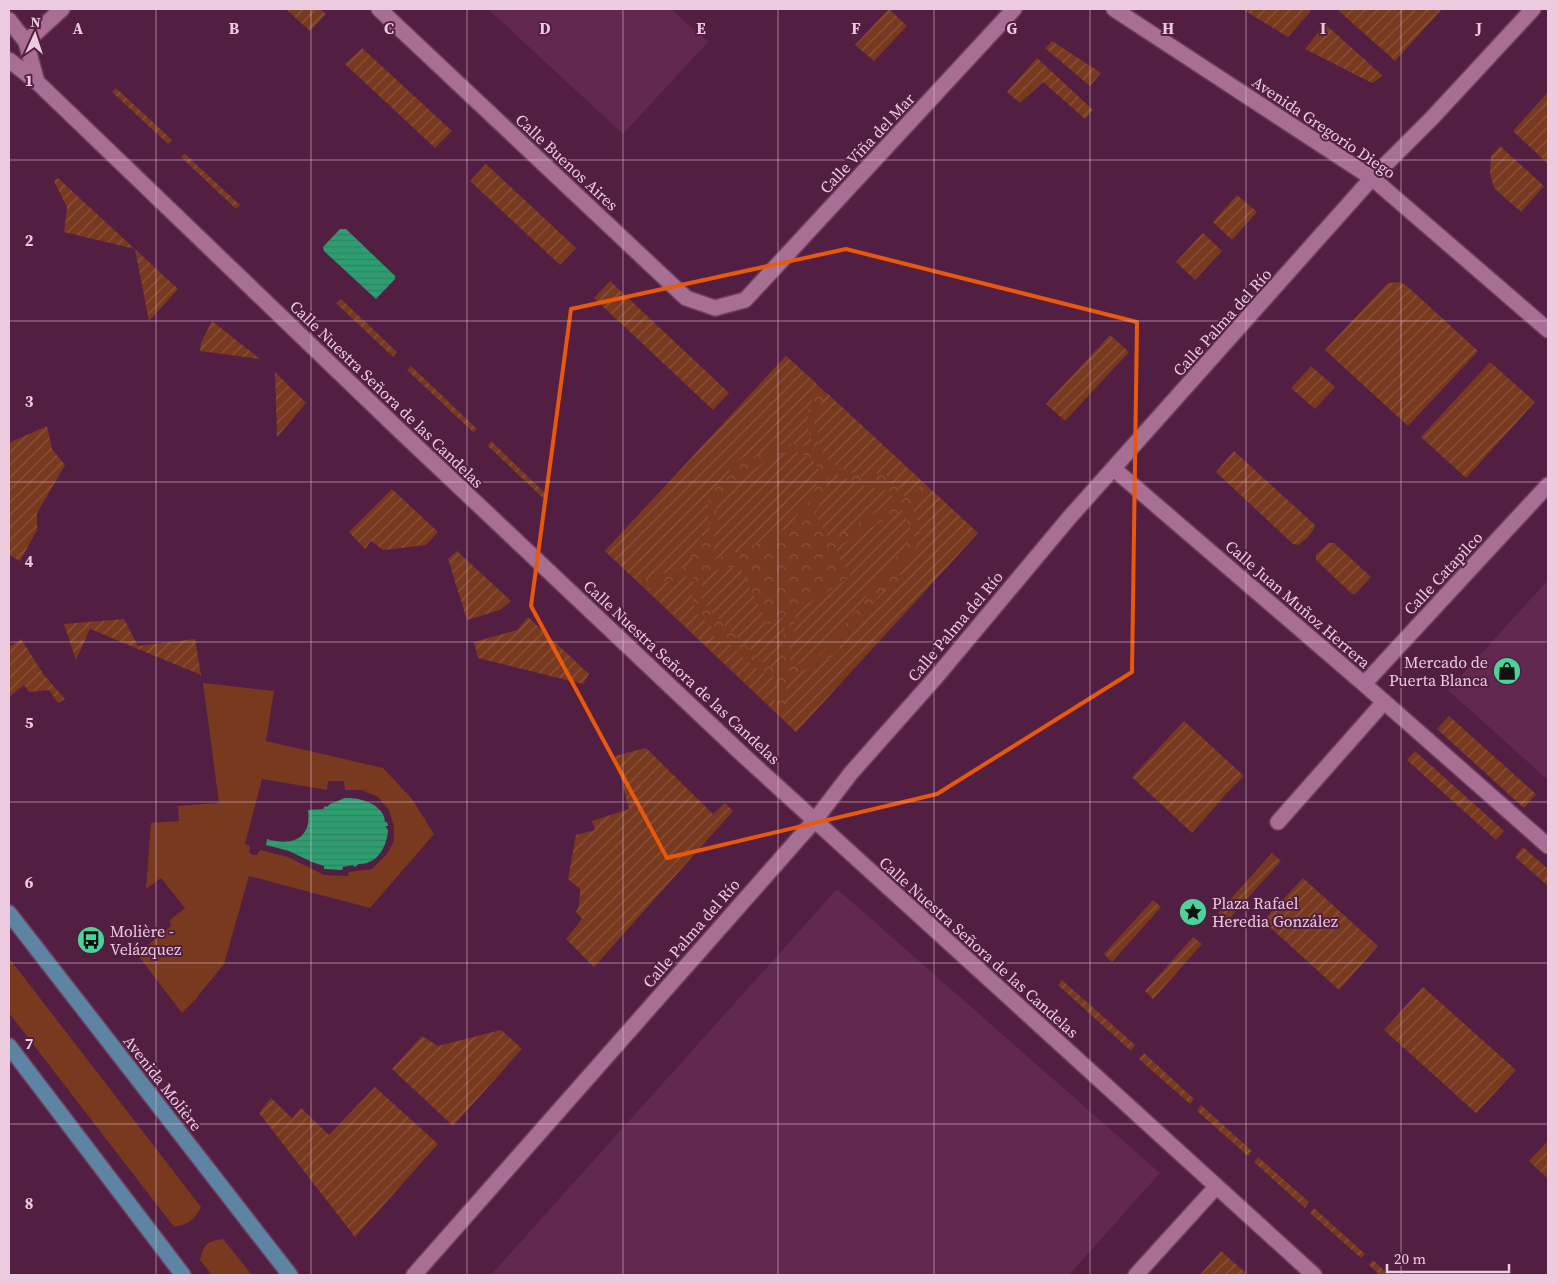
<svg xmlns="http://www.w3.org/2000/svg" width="1557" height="1284" viewBox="0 0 1557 1284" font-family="'Source Serif 4',serif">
  <defs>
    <pattern id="park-crowns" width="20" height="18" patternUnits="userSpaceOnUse" patternTransform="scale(1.25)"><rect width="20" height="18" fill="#78391f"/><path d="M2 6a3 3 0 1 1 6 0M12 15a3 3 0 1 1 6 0" fill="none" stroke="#8b543f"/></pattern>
    <pattern id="garden-furrows" width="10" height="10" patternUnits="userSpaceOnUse" patternTransform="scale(1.25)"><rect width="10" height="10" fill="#78391f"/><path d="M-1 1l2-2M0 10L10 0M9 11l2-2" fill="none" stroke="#8b543f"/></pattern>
    <pattern id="water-rules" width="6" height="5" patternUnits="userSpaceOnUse" patternTransform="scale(1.25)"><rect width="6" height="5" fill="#2c9e70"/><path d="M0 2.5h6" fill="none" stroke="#348162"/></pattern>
  </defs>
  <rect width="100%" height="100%" fill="#521f42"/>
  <path fill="#62284f" d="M 488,9 L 671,9 L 708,42 L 623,134 Z
    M 1548,580 L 1548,780 L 1448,690 Z
    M 837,889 L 1160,1173 L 1069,1275 L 491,1275 Z"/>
  <path fill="#78391f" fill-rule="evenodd" d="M 203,683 L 274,691 L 266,741 L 383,768 L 412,799 L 434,834 L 370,908 L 249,876 L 224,964 L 194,1001 L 182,1013 L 137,954 L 171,926 L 170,920 L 185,908 L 161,878 L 146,889 L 151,823 L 179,821 L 178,806 L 219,803 ZM 262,779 L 327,790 L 328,781 L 344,781 L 345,790 L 362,790 L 378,797 L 389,810 L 394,826 L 394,841 L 387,854 L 372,869 L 349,872 L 348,876 L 324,875 L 288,857 L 260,850 L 257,855 L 252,855 L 249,852 L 250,846 L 245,844 Z
    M 9,958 L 201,1207 C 194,1221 188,1224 174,1227 L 9,1013 Z
    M 223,1239 L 252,1275 L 212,1275 L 200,1260 C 204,1244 207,1241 223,1239 Z"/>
  <path fill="url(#park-crowns)" d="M 786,356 L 978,533 L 796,732 L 605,551 Z"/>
  <path fill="url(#garden-furrows)" d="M 286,9 L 320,9 L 326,14 L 310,31 Z
    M 889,9 L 907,26 L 874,61 L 855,45 Z
    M 1242,9 L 1308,9 L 1311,11 L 1288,37 Z
    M 1341,9 L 1442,9 L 1395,61 L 1339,11 Z
    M 1325,24 L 1383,76 L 1372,83 L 1305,49 Z
    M 1052,41 L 1101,73 L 1090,86 L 1045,48 Z
    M 362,48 L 452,131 L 435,148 L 345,64 Z
    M 1037,58 L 1093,110 L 1085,119 L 1043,82 L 1020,103 L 1007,92 Z
    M 116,88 L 172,140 L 168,144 L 112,92 Z
    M 1548,92 L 1548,164 L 1513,131 Z
    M 1500,146 L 1544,186 L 1521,212 L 1494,188 L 1490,173 L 1491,156 Z
    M 185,154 L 240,205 L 236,209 L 181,157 Z
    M 486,164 L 576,248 L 560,265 L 470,181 Z
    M 58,178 L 178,289 L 149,321 L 135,249 L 64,232 L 67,207 L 54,181 Z
    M 1237,195 L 1257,212 L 1232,240 L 1213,222 Z
    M 1203,233 L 1222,251 L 1195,280 L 1176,262 Z
    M 610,281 L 729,393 L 713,410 L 594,298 Z
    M 1399,282 L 1407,286 L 1478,351 L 1408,426 L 1325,350 L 1384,287 L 1389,283 Z
    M 341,299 L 397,352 L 393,357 L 336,303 Z
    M 212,321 L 260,359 L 200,351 L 201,343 Z
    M 1110,335 L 1129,352 L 1065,421 L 1046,404 Z
    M 786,356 L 817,384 L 808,411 L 808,429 L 814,450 C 785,439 778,444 752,459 L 748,454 L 728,468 L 730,474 C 723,480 711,489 709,498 C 705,512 713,526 708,539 L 701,535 L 690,557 L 698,561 L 695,564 L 637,581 L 605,551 Z
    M 1490,362 L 1535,402 L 1466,478 L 1421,437 Z
    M 411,366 L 477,429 L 473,432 L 407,370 Z
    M 1311,366 L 1335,387 L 1315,409 L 1291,388 Z
    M 275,372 L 306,403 L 277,437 Z
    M 827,393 L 925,484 L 905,496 L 898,487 L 886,481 L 887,475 L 871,472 L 869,479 C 857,475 837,469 828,459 C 817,447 815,421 820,407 C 821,402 825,397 827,393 Z
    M 47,426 L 52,449 L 65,465 L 37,513 L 37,530 L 20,561 L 9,555 L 9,443 Z
    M 491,441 L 546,494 L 543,498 L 488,446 Z
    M 790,451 C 829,459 820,476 809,505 L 803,503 L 791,526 L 746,549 L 708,561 L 719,537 L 716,502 L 721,496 C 745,477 760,460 790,451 Z
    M 1234,451 L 1315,525 C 1314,532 1304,542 1298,545 L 1293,544 L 1216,472 Z
    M 830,472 L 860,485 L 888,491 L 896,500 L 830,540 L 815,514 L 823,497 Z
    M 392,489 L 438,532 L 426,545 L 383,550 L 371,541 L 365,549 L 349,532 Z
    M 933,491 L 978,533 L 796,732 L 782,718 L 788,677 L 830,659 L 842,646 L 854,627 L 885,588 L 891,592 L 902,576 L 898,572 C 919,542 928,541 910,504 Z
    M 902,510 L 911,530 L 907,543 L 829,645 L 820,655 L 789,668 L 796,611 L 851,577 L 835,548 Z
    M 1328,543 L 1334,543 L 1371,577 L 1355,594 L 1352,594 L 1316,560 L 1316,555 Z
    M 457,551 L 511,601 L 500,610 L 467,620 L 448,559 Z
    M 739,566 L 768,625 L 786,616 L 779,668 L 772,667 L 761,661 L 703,603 L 701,594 L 704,572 Z
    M 694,574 C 693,585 690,600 696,611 C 700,617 708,623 713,628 L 710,633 L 724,646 L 727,642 C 742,655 758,675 778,678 L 773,709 L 646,589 Z
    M 528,617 L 589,674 L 583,684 L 478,658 L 474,642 L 517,630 Z
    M 124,619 L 138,646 L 195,639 L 201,675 L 90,629 L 76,660 L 64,624 Z
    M 21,639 L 44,675 L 65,699 L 58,703 L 49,690 L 29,692 L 24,685 L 9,697 L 9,647 Z
    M 1449,716 L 1536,794 L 1524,808 L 1437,729 Z
    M 1184,721 L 1244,776 L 1226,794 L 1192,833 L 1132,777 Z
    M 646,748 L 713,814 L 725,803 L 733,811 L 594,967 L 566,939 L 582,919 L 576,912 L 579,906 L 580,889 L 568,879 L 576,835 L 595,830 L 592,821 L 629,809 L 615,756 Z
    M 1415,751 L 1504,831 L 1496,840 L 1407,760 Z
    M 1523,847 L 1548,869 L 1548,886 L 1515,857 Z
    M 1272,853 L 1281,861 L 1227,921 L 1218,913 Z
    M 1303,878 L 1378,946 L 1339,990 L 1263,921 Z
    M 1153,900 L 1161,907 L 1112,962 L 1104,954 Z
    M 1193,937 L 1202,944 L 1153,999 L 1145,991 Z
    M 1062,980 L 1135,1045 L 1131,1051 L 1058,985 Z
    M 1423,987 L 1516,1070 L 1476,1113 L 1384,1030 Z
    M 501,1030 L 522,1049 L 453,1126 L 392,1069 L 422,1036 L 438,1046 Z
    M 1144,1053 L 1194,1099 L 1190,1104 L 1139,1059 Z
    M 375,1087 L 438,1144 L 355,1237 L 259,1113 L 271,1098 L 292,1118 L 301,1108 L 329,1135 Z
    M 1201,1105 L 1252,1151 L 1248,1156 L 1197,1111 Z
    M 1548,1141 L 1548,1179 L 1529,1161 Z
    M 1258,1157 L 1309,1202 L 1305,1208 L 1254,1162 Z
    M 1314,1208 L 1365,1254 L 1361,1258 L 1310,1213 Z
    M 1221,1251 L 1248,1275 L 1200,1275 Z
    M 1373,1260 L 1389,1275 L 1380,1275 L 1369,1265 Z"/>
  <path fill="url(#water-rules)" d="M 340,229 L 346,229 L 395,276 L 395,279 L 376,299 L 324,251 L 323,247 Z
    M 345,798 C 360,797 385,805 385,822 L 387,822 L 388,826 L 385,826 L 388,830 C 387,847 377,865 358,864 L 357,866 L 354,867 L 353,865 L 343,867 L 342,870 L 324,869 L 324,866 L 312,862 L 289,851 L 266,845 L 267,839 C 291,846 312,840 308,810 L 323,809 L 325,806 L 327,807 L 330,804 Z"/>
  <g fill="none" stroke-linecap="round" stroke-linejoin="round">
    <defs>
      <path id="lane" d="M 1278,822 L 1384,702"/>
      <path id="street" d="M 379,9 L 686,298 L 715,308 L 745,300 L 1014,9
        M 1114,9 L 1372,178 L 1548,330
        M 9,20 L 26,42 L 37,82
        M 26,42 L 62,9
        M 9,60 L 37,82 L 397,428 L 743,755 L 1314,1275
        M 1114,469 L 1364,684 L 1548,846
        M 1364,684 L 1548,485
        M 414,1275 L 815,820 L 851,773 L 937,676 L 1069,518 L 1372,178 L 1433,117 L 1533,9
        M 1136,1275 L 1216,1187"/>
      <path id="primary" d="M 9,913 L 290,1275
        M 9,1046 L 183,1275"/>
    </defs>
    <use href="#lane" stroke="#6d405f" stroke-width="18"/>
    <use href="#street" stroke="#6d405f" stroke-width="18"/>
    <use href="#primary" stroke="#6d405f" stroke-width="18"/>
    <use href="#lane" stroke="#a86e93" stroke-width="15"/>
    <use href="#street" stroke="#a86e93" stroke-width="15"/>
    <use href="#primary" stroke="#5e84a4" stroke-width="15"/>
  </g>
  <path fill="none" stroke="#e8590c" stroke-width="4" stroke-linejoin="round" d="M 846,249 L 1137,322 L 1132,672 L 937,794 L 667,858 L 531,606 L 571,309 Z"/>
  <path fill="none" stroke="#eccbde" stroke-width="1" stroke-opacity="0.55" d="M 156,9 L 156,1275M 311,9 L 311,1275M 467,9 L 467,1275M 623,9 L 623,1275M 778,9 L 778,1275M 934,9 L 934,1275M 1090,9 L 1090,1275M 1246,9 L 1246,1275M 1401,9 L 1401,1275M 9,160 L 1548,160M 9,321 L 1548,321M 9,482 L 1548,482M 9,642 L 1548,642M 9,802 L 1548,802M 9,963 L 1548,963M 9,1124 L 1548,1124"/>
  <defs>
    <symbol id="shop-disc" viewBox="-11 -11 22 22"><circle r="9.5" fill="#4cd39a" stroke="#521f42"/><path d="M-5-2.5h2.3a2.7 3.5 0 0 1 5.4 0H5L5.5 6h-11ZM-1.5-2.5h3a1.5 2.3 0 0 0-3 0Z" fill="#111"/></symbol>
    <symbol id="sight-disc" viewBox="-11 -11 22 22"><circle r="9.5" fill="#4cd39a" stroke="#521f42"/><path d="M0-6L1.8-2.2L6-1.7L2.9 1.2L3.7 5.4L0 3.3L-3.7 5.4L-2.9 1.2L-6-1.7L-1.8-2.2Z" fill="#111"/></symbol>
    <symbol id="bus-disc" viewBox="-11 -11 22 22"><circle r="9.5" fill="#4cd39a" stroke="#521f42"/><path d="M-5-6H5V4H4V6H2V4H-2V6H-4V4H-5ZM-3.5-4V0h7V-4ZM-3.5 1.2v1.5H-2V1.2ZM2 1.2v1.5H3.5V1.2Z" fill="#111"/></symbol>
  </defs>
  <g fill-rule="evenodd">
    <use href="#shop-disc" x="1491" y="655" width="32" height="32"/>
    <use href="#sight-disc" x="1177" y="896" width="32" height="32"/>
    <use href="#bus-disc" x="75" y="924" width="32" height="32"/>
  </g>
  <g text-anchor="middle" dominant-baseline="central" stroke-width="4" stroke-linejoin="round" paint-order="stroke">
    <g font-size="16" fill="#eccbde" stroke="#521f42">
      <text transform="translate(1324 127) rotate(34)">Avenida Gregorio Diego</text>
      <text transform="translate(867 143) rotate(-47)">Calle Viña del Mar</text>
      <text transform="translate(567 162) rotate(43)">Calle Buenos Aires</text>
      <text transform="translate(1222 322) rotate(-48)">Calle Palma del Río</text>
      <text transform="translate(387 394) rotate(44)">Calle Nuestra Señora de las Candelas</text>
      <text transform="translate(1443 573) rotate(-47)">Calle Catapilco</text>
      <text transform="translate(1298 604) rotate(41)">Calle Juan Muñoz Herrera</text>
      <text transform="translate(955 626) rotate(-50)">Calle Palma del Río</text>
      <text transform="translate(682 672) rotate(43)">Calle Nuestra Señora de las Candelas</text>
      <text transform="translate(691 933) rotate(-49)">Calle Palma del Río</text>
      <text transform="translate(979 947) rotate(42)">Calle Nuestra Señora de las Candelas</text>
      <text transform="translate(163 1083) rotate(52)">Avenida Molière</text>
    </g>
    <g font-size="16" fill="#eccbde" stroke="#521f42" text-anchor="start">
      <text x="1488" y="662" text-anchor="end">Mercado de<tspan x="1488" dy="18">Puerta Blanca</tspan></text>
      <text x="1212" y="903">Plaza Rafael<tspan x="1212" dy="18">Heredia González</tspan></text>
      <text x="110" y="931">Molière -<tspan x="110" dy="18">Velázquez</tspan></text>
    </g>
  </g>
  <g font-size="16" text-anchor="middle" font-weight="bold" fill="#eccbde" stroke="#521f42" stroke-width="4" stroke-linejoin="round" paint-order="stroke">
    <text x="78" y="34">A</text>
    <text x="234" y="34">B</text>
    <text x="389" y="34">C</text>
    <text x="545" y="34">D</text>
    <text x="701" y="34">E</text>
    <text x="856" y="34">F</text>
    <text x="1012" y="34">G</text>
    <text x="1168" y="34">H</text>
    <text x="1323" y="34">I</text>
    <text x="1479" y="34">J</text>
    <text x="29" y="86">1</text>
    <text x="29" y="246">2</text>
    <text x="29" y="407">3</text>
    <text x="29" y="567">4</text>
    <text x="29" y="728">5</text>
    <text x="29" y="888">6</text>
    <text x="29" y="1049">7</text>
    <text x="29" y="1209">8</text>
  </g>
  <rect width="1557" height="1284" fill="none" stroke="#eccbde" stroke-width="20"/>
  <g transform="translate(35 35) rotate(3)" stroke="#521f42" stroke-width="4" paint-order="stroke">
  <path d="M0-4L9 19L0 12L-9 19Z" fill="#eccbde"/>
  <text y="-8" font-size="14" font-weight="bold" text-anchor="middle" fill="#eccbde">N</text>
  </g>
  <path d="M1387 1264v8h122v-8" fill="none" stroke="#eccbde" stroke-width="2.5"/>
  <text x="1394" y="1264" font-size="15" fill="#eccbde" stroke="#521f42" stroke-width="4" paint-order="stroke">20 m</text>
</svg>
